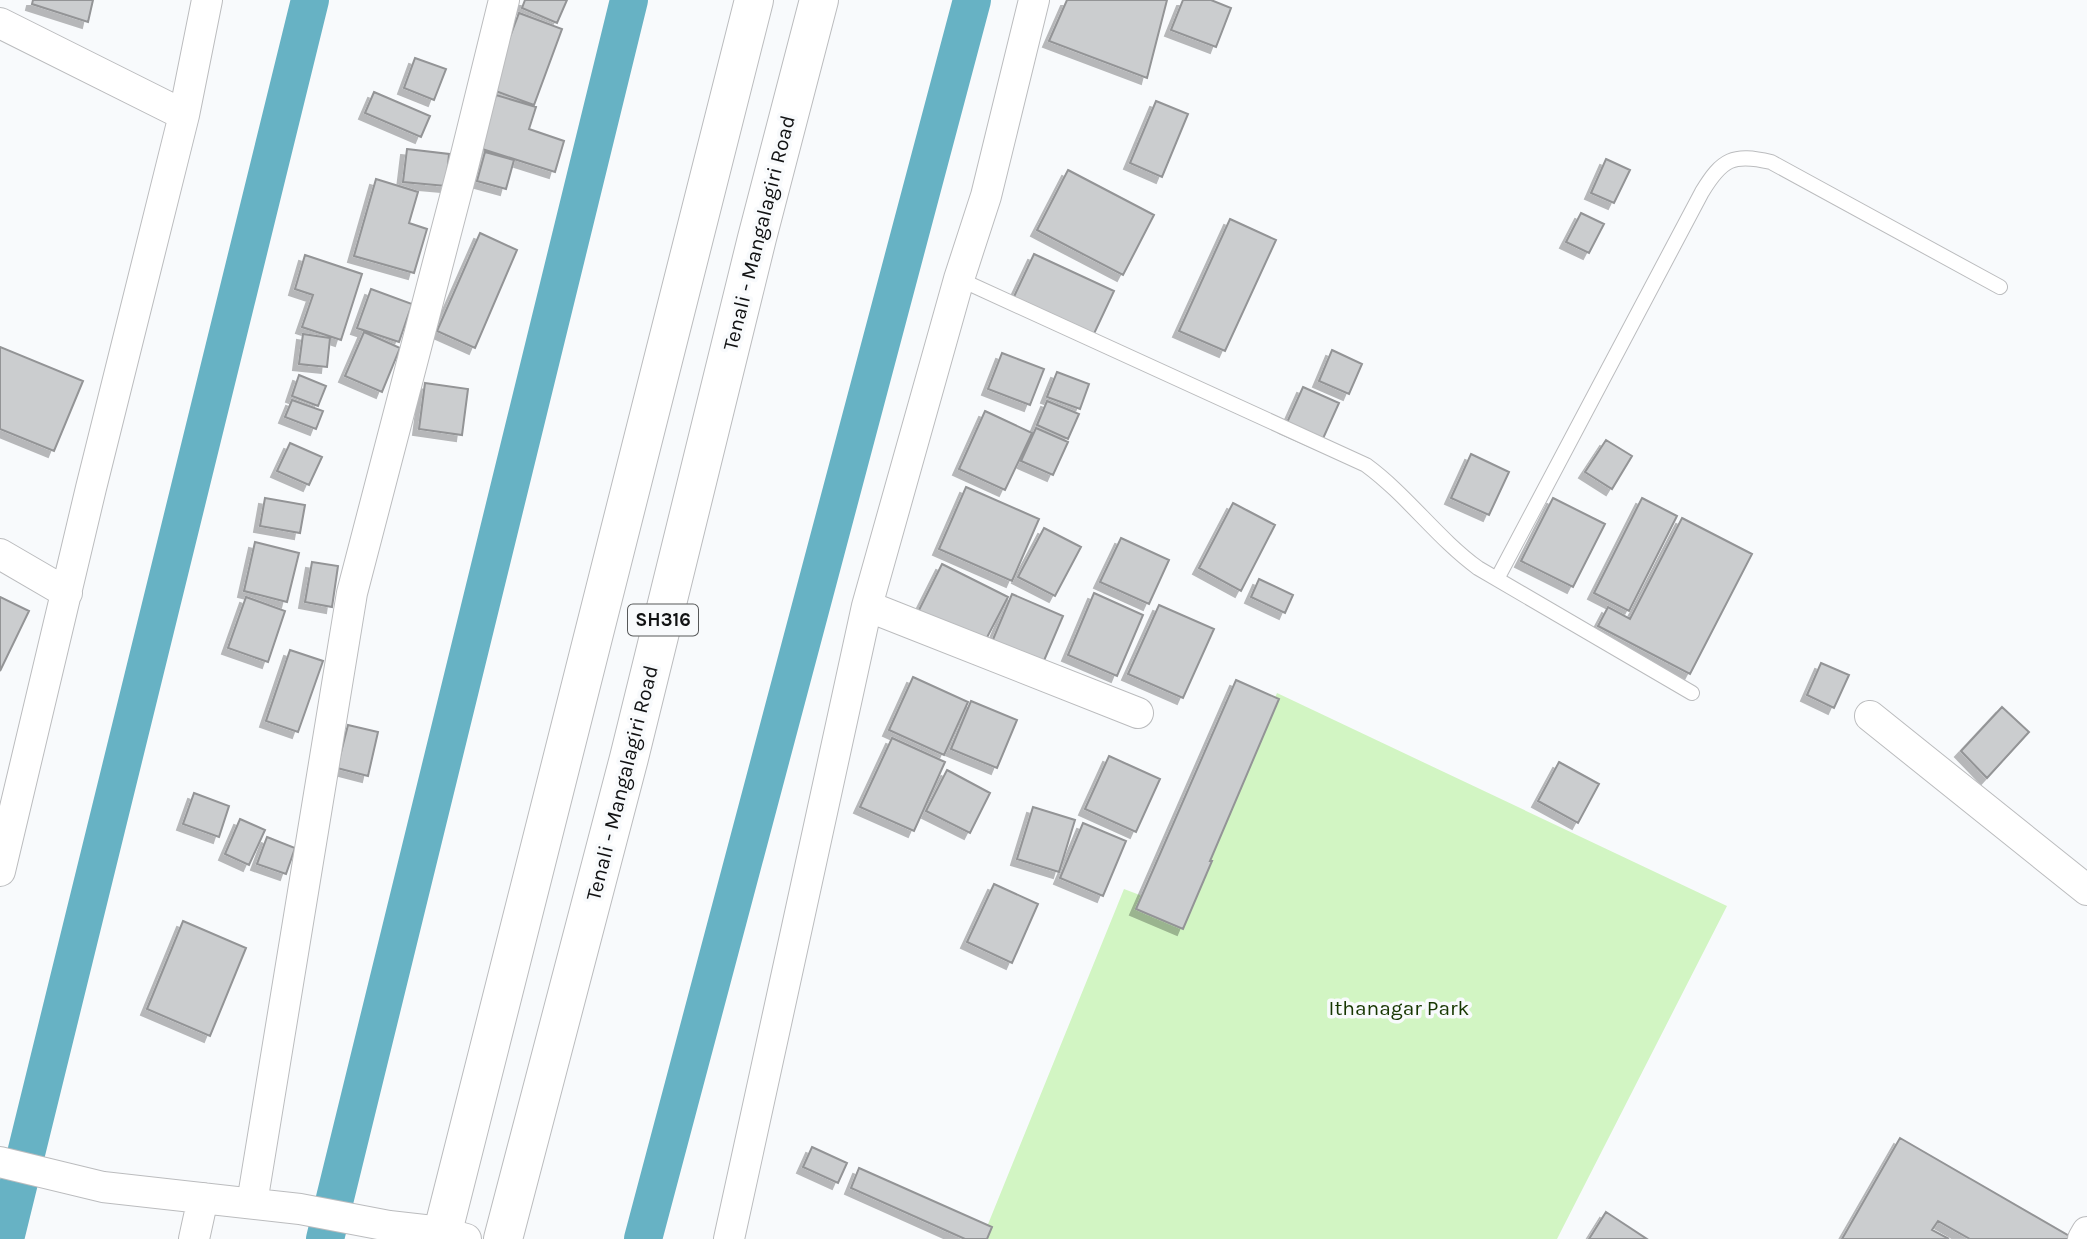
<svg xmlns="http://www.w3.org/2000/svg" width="2087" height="1239" viewBox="0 0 2087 1239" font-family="Karla,sans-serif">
  <defs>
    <filter id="shadow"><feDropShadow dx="-6" dy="6" stdDeviation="0" flood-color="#0004"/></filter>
  </defs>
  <rect width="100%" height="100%" fill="#f8fafc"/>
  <path fill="#d2f5c3" d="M 1277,693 L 1727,906 L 1557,1239 L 982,1239 L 1124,889 L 1187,913 Z"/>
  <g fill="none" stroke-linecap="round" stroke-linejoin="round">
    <path stroke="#67b2c4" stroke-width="38" d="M 5,1239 L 310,0
      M 325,1239 L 629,0
      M 643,1239 L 972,0"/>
  </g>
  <path fill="#cbcdcf" stroke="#939496" stroke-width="2" filter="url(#shadow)" d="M 33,0 L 93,0 L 88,22 L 32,4 Z
    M 525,0 L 567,0 L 557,23 L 522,8 Z
    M 1067,0 L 1167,0 L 1147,78 L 1049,41 Z
    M 1183,0 L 1211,0 L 1231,8 L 1216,47 L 1171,30 Z
    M 519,13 L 562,29 L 534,105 L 490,89 Z
    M 415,58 L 446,69 L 434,100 L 404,88 Z
    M 374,92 L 430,116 L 421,137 L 365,113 Z
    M 496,95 L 536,107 L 529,129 L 564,141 L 555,172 L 479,148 Z
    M 1156,101 L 1188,114 L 1162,177 L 1130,163 Z
    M 407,149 L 449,154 L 446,186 L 403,182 Z
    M 485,152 L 514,160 L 506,189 L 477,181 Z
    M 1606,159 L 1630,170 L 1614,203 L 1591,193 Z
    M 1068,170 L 1154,215 L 1123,275 L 1037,230 Z
    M 376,179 L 418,192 L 409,223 L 427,229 L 414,273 L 354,256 Z
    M 1581,213 L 1604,224 L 1589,253 L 1566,242 Z
    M 1230,219 L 1276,240 L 1225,351 L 1179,331 Z
    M 480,233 L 517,250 L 475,348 L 437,331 Z
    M 1034,254 L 1114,291 L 1092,338 L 1012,301 Z
    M 305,255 L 362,274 L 341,340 L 302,327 L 313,295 L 295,289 Z
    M 371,289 L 412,304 L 399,342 L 357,328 Z
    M 364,332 L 400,348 L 382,392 L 345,376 Z
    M 303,334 L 330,338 L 327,367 L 299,364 Z
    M 0,347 L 83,381 L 54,451 L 0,429 Z
    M 1332,350 L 1362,364 L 1349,394 L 1319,381 Z
    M 1002,353 L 1044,369 L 1030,405 L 988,389 Z
    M 1057,372 L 1089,384 L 1080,409 L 1047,397 Z
    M 299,375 L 326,386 L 318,406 L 292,396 Z
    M 425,383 L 468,389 L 462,435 L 419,429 Z
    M 1303,387 L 1339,403 L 1321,443 L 1285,427 Z
    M 292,400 L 323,411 L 316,429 L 285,417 Z
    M 1047,401 L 1079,414 L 1068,439 L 1037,425 Z
    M 985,411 L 1032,433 L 1005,490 L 959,469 Z
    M 1036,428 L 1068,442 L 1053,475 L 1021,461 Z
    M 1606,440 L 1632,456 L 1612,489 L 1585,472 Z
    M 290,443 L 322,457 L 309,485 L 277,471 Z
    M 1471,454 L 1509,472 L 1489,515 L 1451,498 Z
    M 966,487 L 1039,519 L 1012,581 L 939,549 Z
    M 265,498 L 305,505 L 300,533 L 260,526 Z
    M 1553,498 L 1605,524 L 1573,587 L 1521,561 Z
    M 1642,498 L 1677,516 L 1629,611 L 1594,593 Z
    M 1233,503 L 1275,525 L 1241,591 L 1199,568 Z
    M 1682,518 L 1752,554 L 1690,674 L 1598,626 L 1608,607 L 1630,619 Z
    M 1044,528 L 1081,547 L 1055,596 L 1018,577 Z
    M 1121,538 L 1169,560 L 1149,604 L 1100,582 Z
    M 255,542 L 299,553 L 287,602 L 244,591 Z
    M 312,562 L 338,566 L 332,607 L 305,602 Z
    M 942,564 L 1008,597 L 981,649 L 916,616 Z
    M 1259,579 L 1293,595 L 1285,613 L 1251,597 Z
    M 1094,593 L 1143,615 L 1117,676 L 1068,655 Z
    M 1012,594 L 1063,616 L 1040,670 L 989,649 Z
    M 0,597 L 29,611 L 0,671 Z
    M 246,597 L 285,611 L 268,662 L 228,648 Z
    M 1159,605 L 1214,629 L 1183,698 L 1128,674 Z
    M 290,650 L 323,661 L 298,732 L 266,721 Z
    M 1821,663 L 1849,675 L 1834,708 L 1807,695 Z
    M 913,677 L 968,702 L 944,755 L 889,730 Z
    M 1236,680 L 1279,699 L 1210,861 L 1212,861 L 1183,929 L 1136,909 Z
    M 971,701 L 1017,720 L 997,768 L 951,749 Z
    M 2002,707 L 2029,732 L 1987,778 L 1961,751 Z
    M 348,725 L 378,732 L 368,776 L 337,768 Z
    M 892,738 L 945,762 L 914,831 L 860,807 Z
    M 1109,756 L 1160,779 L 1136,832 L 1085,809 Z
    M 1559,762 L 1599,784 L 1578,823 L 1538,801 Z
    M 947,770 L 990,793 L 970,833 L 926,811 Z
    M 194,793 L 229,806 L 219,837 L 183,824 Z
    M 1033,807 L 1075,820 L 1059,872 L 1017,859 Z
    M 240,819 L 265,830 L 249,865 L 225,854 Z
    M 1083,823 L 1126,841 L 1103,896 L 1060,878 Z
    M 267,837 L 295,848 L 286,874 L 257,864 Z
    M 994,884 L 1038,904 L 1012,963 L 967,942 Z
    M 183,921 L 246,948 L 210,1036 L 147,1009 Z
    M 1900,1138 L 2071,1237 L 2069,1239 L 1970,1239 L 1938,1221 L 1932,1230 L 1949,1239 L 1842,1239 Z
    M 812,1147 L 847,1163 L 838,1183 L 803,1167 Z
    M 859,1168 L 992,1227 L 987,1239 L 965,1239 L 851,1188 Z
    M 1606,1212 L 1647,1239 L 1589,1239 Z"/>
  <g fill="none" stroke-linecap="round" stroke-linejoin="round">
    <defs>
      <path id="service" d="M 959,279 L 1366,465 C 1407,495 1437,538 1478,568 L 1692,693
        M 1497,579 L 1702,192 C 1722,159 1733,153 1771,162 L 2000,287"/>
      <path id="minor" d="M 0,23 L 184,115
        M 0,554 L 67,593
        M 867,606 L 1138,713
        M 1870,716 L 2087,890
        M 0,871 L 91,488 L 184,115 L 207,0
        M 0,1162 L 103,1187 L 300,1209 L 389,1226 L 442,1232 L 466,1239
        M 252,1203 L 352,593 L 463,167 L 504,0
        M 194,1239 L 203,1198
        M 729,1239 L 867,606 L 959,279 L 986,196 L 1034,0
        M 2083,1239 L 2087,1232"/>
      <path id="primary" d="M 441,1239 L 754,0
        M 503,1239 L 629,758 L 757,238 L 819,0"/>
    </defs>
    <use href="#service" stroke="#bbbcbe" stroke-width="16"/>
    <use href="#minor" stroke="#bbbcbe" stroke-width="32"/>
    <use href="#primary" stroke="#bbbcbe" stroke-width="40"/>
    <use href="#service" stroke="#fff" stroke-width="14"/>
    <use href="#minor" stroke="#fff" stroke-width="30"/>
    <use href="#primary" stroke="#fff" stroke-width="38"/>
  </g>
  <g text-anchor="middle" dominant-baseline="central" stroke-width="7" stroke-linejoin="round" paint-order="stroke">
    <rect fill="#f8fafc" stroke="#565859" stroke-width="2" x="628" y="604.5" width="70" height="31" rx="5"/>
    <g font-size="19" font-weight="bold" fill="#111213">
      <text x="663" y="620">SH316</text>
    </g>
    <g font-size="21" fill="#111213" stroke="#f8fafc">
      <text transform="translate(759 233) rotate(-76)">Tenali - Mangalagiri Road</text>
      <text transform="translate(622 783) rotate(-76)">Tenali - Mangalagiri Road</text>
    </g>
    <g font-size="21" fill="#163601" stroke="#f8fafc">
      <text x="1399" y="1008">Ithanagar Park</text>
    </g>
  </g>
</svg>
